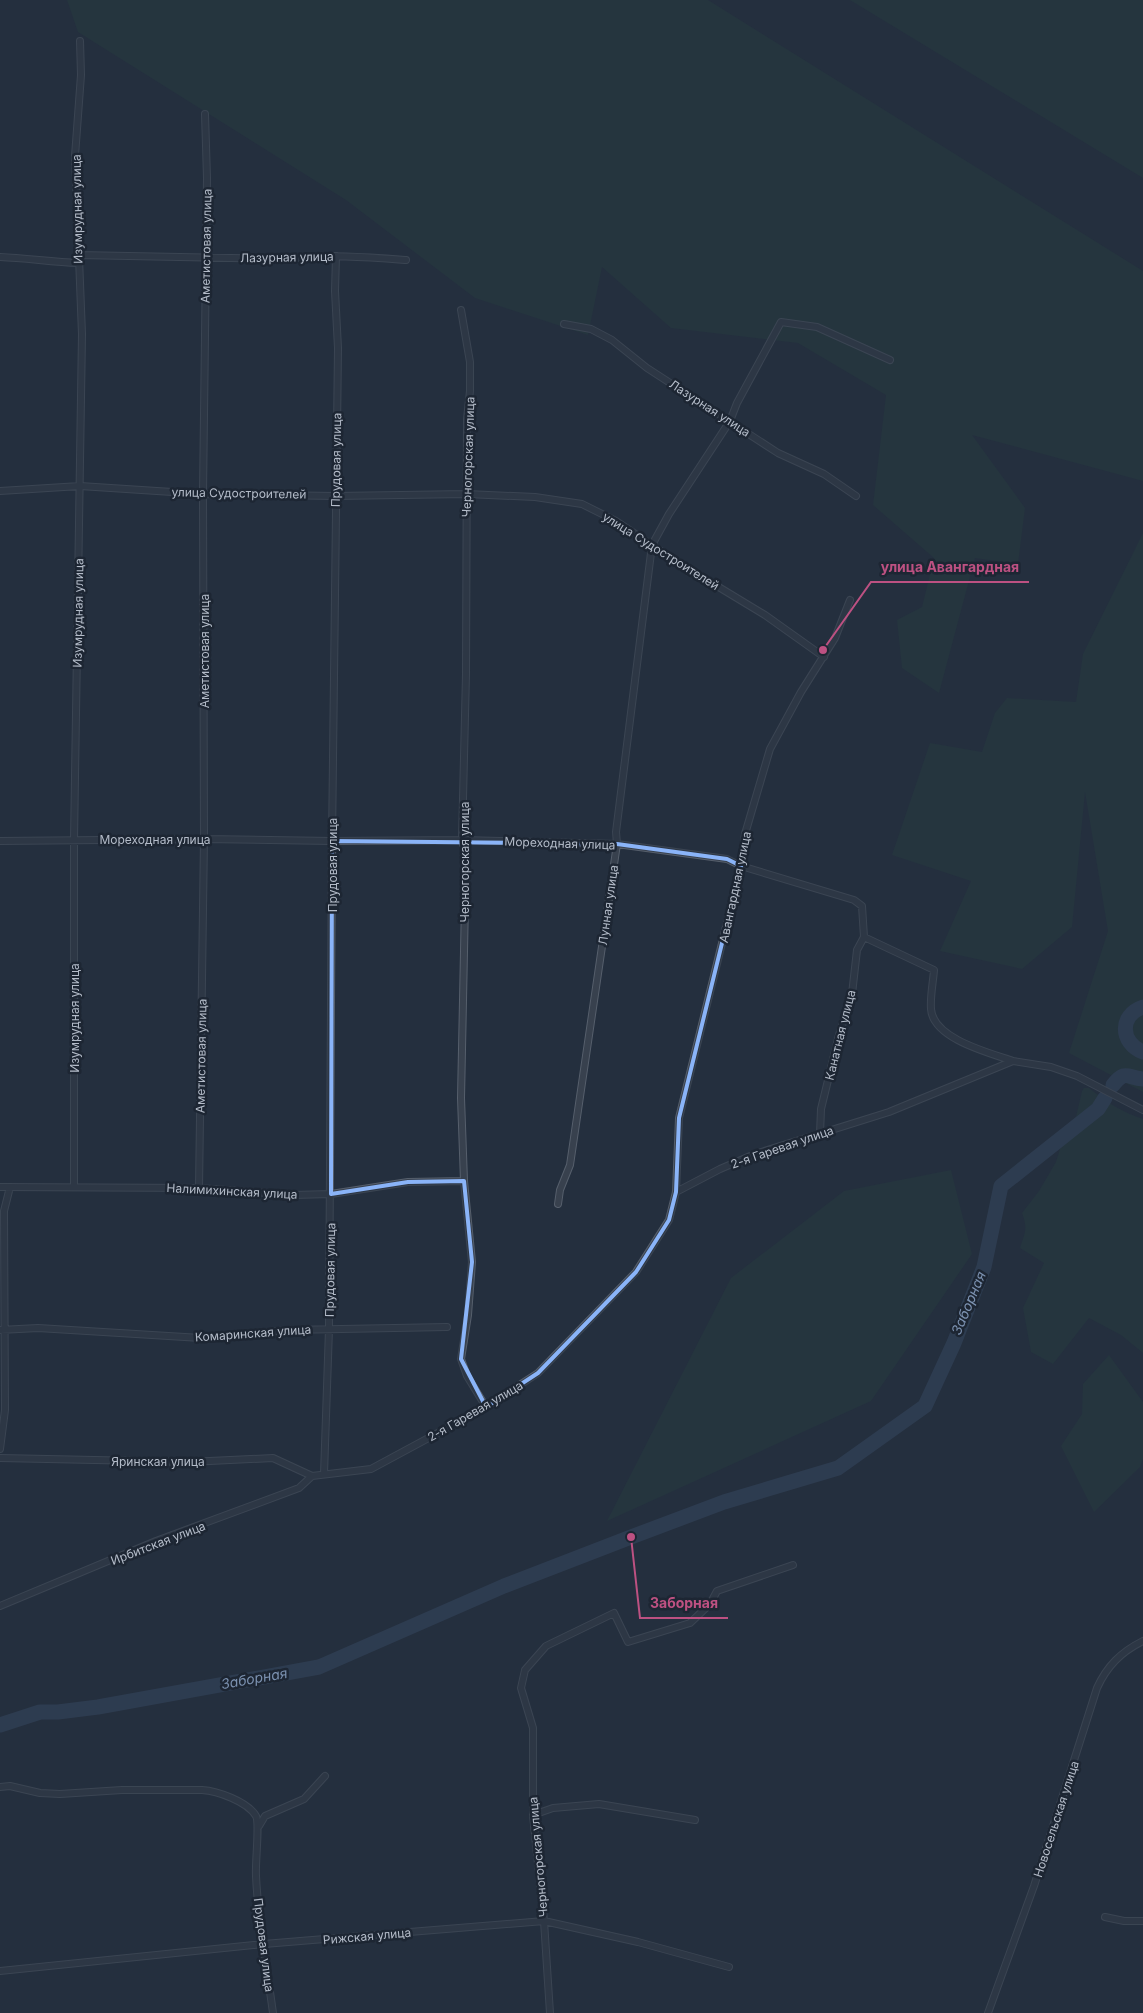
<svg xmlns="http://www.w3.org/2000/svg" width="1143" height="2013" viewBox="0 0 1143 2013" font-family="Inter,sans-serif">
  <rect width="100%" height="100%" fill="#242f3e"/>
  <path fill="#263c3f" d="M 67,0 L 708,0 L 1143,271 L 1143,481 L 972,435 L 1025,508 L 1018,564 L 975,558 L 939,693 L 902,668 L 897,620 L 922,607 L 934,558 L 873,505 L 886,395 L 798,343 L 671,328 L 602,267 L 588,335 L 475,298 L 346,200 L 78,32 Z
    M 850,0 L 1143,0 L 1143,178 Z
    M 1143,533 L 1143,1092 L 1069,1053 L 1108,931 L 1085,792 L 1072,927 L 1022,969 L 940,951 L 971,881 L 892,855 L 930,743 L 982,752 L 995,713 L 1007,698 L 1076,702 L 1083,654 Z
    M 1084,1088 L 1089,1088 C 1106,1102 1122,1112 1143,1119 L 1143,1353 L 1121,1335 L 1089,1318 L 1053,1364 L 1031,1352 L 1023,1308 L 1044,1263 L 1020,1248 C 1025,1232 1028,1229 1022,1213 L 1039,1191 L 1056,1162 L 1066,1129 L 1076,1117 L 1082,1091 Z
    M 951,1170 L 972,1254 L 871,1401 L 607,1521 L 731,1278 L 844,1191 Z
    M 1109,1355 L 1143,1402 L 1143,1459 L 1140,1467 L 1094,1512 L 1061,1446 L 1082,1414 L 1083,1384 Z"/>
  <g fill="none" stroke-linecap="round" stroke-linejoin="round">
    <path stroke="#394c67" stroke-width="15" d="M 1143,1007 C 1119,1015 1120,1043 1143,1052
      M 1113,1085 C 1126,1069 1127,1078 1143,1079
      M 0,1725 L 40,1712 L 58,1712 L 98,1707 L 319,1667 L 504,1586 L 631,1537 L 724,1502 L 838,1468 L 925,1406 L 954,1343 L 984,1267 L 1001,1186 L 1098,1109 L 1105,1098"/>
    <defs>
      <path id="street" d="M 78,255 L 287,259 C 327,254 366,257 406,260
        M 0,257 C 26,258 52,262 78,263
        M 461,310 L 470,362 L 470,391 L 467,419 L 466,674 L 462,840 L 466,854 L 461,1098 L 464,1181 L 472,1262 L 468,1315 L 461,1359 L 467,1376 L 486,1407
        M 564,324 L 591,329 L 612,340 L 647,368 L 778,453 L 824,474 L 856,496
        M 0,491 L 80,486 L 203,494 L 335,496 L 467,494 L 535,497 L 582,504 L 616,521 L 679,563 L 765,615 L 824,657
        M 0,841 L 204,839 L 332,841 L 462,840 L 617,844 L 727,859 L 741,866 L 854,900 L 862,906 L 864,937
        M 864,937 L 934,970 C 933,983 930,997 931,1009 C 933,1039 990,1053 1013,1061
        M 820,1134 L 821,1109 L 839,1035 L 852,994 L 857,950 L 864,937
        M 0,1187 L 199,1188 L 293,1195 L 331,1194 L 408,1182 L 464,1181
        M 74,1187 L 74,840 L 82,334 L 75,156 L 81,75 L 80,41
        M 199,1188 L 204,839 L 203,494 L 207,178 L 205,114
        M 676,1192 L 720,1169 L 755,1154 L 889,1112 L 1013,1061 L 1051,1067 L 1077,1076 L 1143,1110
        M 558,1204 L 560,1190 L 570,1165 L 617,844 L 616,832 L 652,545 L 669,514 L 730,421 L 737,403 L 781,322 L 817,327 L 890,360
        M 0,1330 L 38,1328 L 201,1338 L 289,1330 L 447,1327
        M 0,1449 L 5,1410 L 4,1211 L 10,1187
        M 0,1458 L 189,1462 L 273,1458 L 312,1476
        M 324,1474 L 329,1329 L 332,841 L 338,348 L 335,291 L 336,256
        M 312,1476 L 371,1469 L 486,1407 L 538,1373 L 636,1272 L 669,1220 L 676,1192 L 679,1118 L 741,866 L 745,834 L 770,749 L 801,692 L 835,638 L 850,600
        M 0,1606 L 156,1541 L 299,1488 L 312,1476
        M 0,1787 L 10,1786 L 40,1793 L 60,1794 L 122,1790 L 202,1790 C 217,1791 247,1801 256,1816 C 260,1823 255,1863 256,1876 C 258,1922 267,1968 273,2013
        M 533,1815 L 553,1808 L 599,1804 L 695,1820
        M 259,1826 L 265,1816 L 304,1799 L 325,1776
        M 1105,1917 L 1124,1921 L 1143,1921
        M 0,1971 L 264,1944 L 544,1921 L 638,1942 L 729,1967
        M 550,2013 L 544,1921 L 533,1815 L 533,1728 L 521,1688 L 525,1670 L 546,1646 L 614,1613 L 628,1642 L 690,1623 L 710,1604 L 717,1591 L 793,1565
        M 988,2013 L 1034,1886 L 1097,1688 C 1107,1666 1121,1652 1143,1641"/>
    </defs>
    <use href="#street" stroke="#565f6c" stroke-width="8"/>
    <use href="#street" stroke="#38414e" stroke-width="6"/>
  </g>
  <path d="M0 0H1143V2013H0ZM 332,841 L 617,844 L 727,859 L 741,866 L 679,1118 L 676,1192 L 669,1220 L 636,1272 L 538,1373 L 486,1407 L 461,1359 L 472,1262 L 464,1181 L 408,1182 L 331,1194 Z" fill="#242f3e" fill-opacity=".55" fill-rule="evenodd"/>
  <path fill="none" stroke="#8ab4f8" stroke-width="4" stroke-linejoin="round" d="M 332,841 L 617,844 L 727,859 L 741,866 L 679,1118 L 676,1192 L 669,1220 L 636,1272 L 538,1373 L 486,1407 L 461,1359 L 472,1262 L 464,1181 L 408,1182 L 331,1194 Z"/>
  <g text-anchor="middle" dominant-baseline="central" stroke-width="5" stroke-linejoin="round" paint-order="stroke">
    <g font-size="12" fill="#b4bcc9" stroke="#1d2633">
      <text transform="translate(77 209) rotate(-91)">Изумрудная улица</text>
      <text transform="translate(206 246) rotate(-89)">Аметистовая улица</text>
      <text transform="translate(287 257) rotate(-1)">Лазурная улица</text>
      <text transform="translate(710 408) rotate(33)">Лазурная улица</text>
      <text transform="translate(468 457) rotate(-88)">Черногорская улица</text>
      <text transform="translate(336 460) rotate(-89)">Прудовая улица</text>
      <text transform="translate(239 493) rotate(1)">улица Судостроителей</text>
      <text transform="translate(661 551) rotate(32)">улица Судостроителей</text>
      <text transform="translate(78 613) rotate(-89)">Изумрудная улица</text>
      <text transform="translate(204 651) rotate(-90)">Аметистовая улица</text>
      <text x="155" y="839">Мореходная улица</text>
      <text transform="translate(560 843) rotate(2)">Мореходная улица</text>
      <text transform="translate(464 862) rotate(-90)">Черногорская улица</text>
      <text transform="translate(332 865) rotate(-90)">Прудовая улица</text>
      <text transform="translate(735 887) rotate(-78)">Авангардная улица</text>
      <text transform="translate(608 905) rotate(-82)">Лунная улица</text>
      <text transform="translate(74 1018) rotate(-90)">Изумрудная улица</text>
      <text transform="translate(840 1035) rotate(-76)">Канатная улица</text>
      <text transform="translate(201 1056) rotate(-89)">Аметистовая улица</text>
      <text transform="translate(782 1147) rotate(-19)">2-я Гаревая улица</text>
      <text transform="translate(232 1191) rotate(3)">Налимихинская улица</text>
      <text transform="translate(330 1270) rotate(-89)">Прудовая улица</text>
      <text transform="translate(253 1333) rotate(-4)">Комаринская улица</text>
      <text transform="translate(475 1411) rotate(-30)">2-я Гаревая улица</text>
      <text x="158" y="1461">Яринская улица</text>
      <text transform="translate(158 1543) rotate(-21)">Ирбитская улица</text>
      <text transform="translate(1056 1819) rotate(-72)">Новосельская улица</text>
      <text transform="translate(538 1857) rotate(-95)">Черногорская улица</text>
      <text transform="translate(367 1936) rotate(-5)">Рижская улица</text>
      <text transform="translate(264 1945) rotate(83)">Прудовая улица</text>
    </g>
    <g font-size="14" font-style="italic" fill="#7c92b1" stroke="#1d2633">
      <text transform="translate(968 1303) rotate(-67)">Заборная</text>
      <text transform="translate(254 1678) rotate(-10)">Заборная</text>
    </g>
  </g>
  <path fill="none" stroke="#bd5182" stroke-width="2" d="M823 650L871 582H1029M631 1537L640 1618H728"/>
  <g fill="#bd5182" stroke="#1d2633" stroke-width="2">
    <circle cx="823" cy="650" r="5"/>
    <circle cx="631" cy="1537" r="5"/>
  </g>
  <g font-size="14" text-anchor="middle" font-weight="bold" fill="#bd5182" stroke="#1d2633" stroke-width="5" stroke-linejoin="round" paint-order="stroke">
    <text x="950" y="572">улица Авангардная</text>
    <text x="684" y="1608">Заборная</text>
  </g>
</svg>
